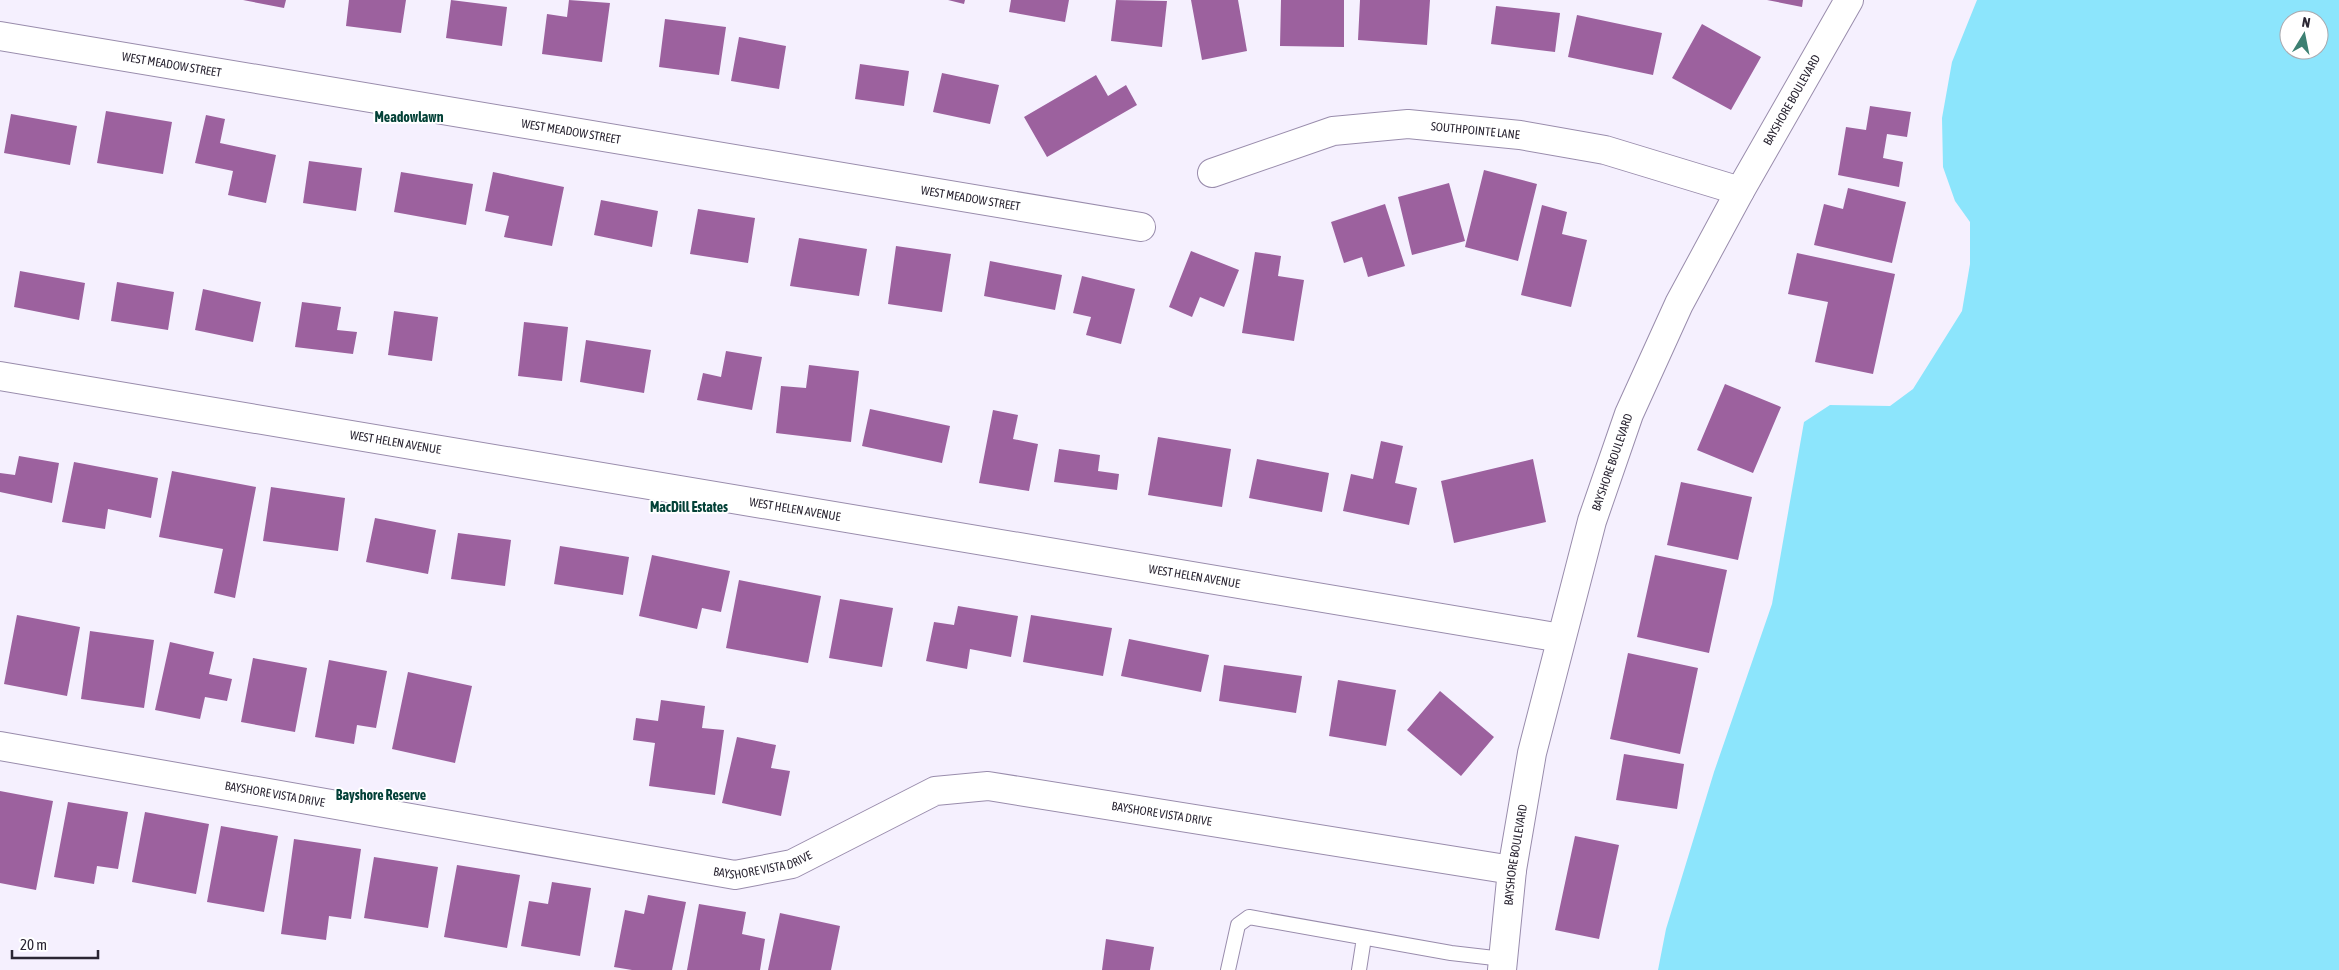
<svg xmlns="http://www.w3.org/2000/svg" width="2339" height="970" viewBox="0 0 2339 970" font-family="'Asap Condensed',sans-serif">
  <rect width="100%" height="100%" fill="#f5f0fe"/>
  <path fill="#8ce5fc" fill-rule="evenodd" d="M 1977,0 L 2339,0 L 2339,970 L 1658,970 L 1666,929 L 1714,772 L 1772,604 L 1804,422 L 1830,405 L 1890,406 L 1913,389 L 1962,311 L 1970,264 L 1970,222 L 1955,201 L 1943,167 L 1942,118 L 1952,62 ZM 2289,20 L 2319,20 L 2319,50 L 2289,50 Z"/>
  <path fill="#9c619e" d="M 243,0 L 286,0 L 284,8 Z
    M 349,0 L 406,0 L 401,33 L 346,26 Z
    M 451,0 L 507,7 L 502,46 L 446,38 Z
    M 569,0 L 610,3 L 602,62 L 542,54 L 547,14 L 567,17 Z
    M 948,0 L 965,0 L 964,4 Z
    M 1011,0 L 1069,0 L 1065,22 L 1009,12 Z
    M 1116,0 L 1167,1 L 1162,47 L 1111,41 Z
    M 1191,0 L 1238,0 L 1247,51 L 1202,60 Z
    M 1281,0 L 1344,0 L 1344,47 L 1280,46 Z
    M 1360,0 L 1430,0 L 1427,45 L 1358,40 Z
    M 1767,0 L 1803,0 L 1802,7 Z
    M 1496,6 L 1560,13 L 1555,52 L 1491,44 Z
    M 1577,15 L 1662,33 L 1653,75 L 1568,57 Z
    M 665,19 L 726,27 L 719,75 L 659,67 Z
    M 1702,24 L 1761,57 L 1731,110 L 1672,78 Z
    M 739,37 L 786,46 L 779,89 L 731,81 Z
    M 860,64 L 909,71 L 904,106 L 855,99 Z
    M 942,73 L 999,85 L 990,124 L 933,112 Z
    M 1096,75 L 1108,96 L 1126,85 L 1137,105 L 1047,157 L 1024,117 Z
    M 1870,106 L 1911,112 L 1907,137 L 1887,134 L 1883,158 L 1903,162 L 1899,187 L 1838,175 L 1846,127 L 1866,130 Z
    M 106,111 L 172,122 L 163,174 L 97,163 Z
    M 11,114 L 77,126 L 70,165 L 4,153 Z
    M 206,115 L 225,119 L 220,143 L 276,155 L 266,203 L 228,195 L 233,171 L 195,163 Z
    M 309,161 L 362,168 L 356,211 L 303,203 Z
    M 1484,170 L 1537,184 L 1518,261 L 1465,247 Z
    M 401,172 L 473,184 L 466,225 L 394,212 Z
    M 493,172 L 564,187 L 552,246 L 504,237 L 509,216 L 485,211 Z
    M 1449,183 L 1465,241 L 1412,255 L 1398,197 Z
    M 1848,188 L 1906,202 L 1892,263 L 1814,245 L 1824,204 L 1843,209 Z
    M 601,200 L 658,211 L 652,247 L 594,235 Z
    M 1385,204 L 1405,266 L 1368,277 L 1362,257 L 1344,263 L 1331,222 Z
    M 1542,205 L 1567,212 L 1562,234 L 1587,240 L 1571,307 L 1521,295 Z
    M 698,209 L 755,218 L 748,263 L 690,254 Z
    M 799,238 L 867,249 L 859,296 L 790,286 Z
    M 896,246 L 951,254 L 942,312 L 888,304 Z
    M 1191,251 L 1239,270 L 1224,307 L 1200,297 L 1192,317 L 1169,307 Z
    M 1255,252 L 1281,256 L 1278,276 L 1304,280 L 1294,341 L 1242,333 Z
    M 1797,253 L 1895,274 L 1873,374 L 1815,362 L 1828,302 L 1788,294 Z
    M 990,261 L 1062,275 L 1055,310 L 984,296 Z
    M 20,271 L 85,283 L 79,320 L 14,307 Z
    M 1082,276 L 1135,289 L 1121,344 L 1086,335 L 1091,317 L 1073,313 Z
    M 117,282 L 174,292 L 168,330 L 111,321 Z
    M 203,289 L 261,302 L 253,342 L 195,330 Z
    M 302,302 L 341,307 L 337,330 L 357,332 L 353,354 L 295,347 Z
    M 394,311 L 438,317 L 432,361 L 388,355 Z
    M 524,322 L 568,327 L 562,381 L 518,376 Z
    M 586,340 L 651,350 L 644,393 L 580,382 Z
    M 726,351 L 762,357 L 752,410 L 697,400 L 703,373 L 721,377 Z
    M 809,365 L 859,371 L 851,442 L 776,433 L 781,386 L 806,388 Z
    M 1725,384 L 1781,407 L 1753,473 L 1697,450 Z
    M 870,409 L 950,426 L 942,463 L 862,446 Z
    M 993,410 L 1018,415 L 1013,439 L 1038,444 L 1029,491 L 979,483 Z
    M 1158,437 L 1231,449 L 1222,507 L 1148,495 Z
    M 1381,441 L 1403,446 L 1395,483 L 1417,488 L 1409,525 L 1343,511 L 1351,474 L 1373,479 Z
    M 1059,449 L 1100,455 L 1098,471 L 1119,474 L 1117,490 L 1054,482 Z
    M 19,456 L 59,463 L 52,503 L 0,492 L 0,473 L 15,475 Z
    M 1257,459 L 1329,473 L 1322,512 L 1249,498 Z
    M 1533,459 L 1546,522 L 1454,543 L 1441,481 Z
    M 74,462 L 158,478 L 151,518 L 108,509 L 105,529 L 62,522 Z
    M 172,471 L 256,487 L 235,598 L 214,593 L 223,549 L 159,537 Z
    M 1681,482 L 1752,497 L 1738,560 L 1667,545 Z
    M 271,487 L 345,498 L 338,551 L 263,541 Z
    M 375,518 L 436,530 L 428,574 L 366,562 Z
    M 458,533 L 511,540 L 505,586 L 451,579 Z
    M 560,546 L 629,557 L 623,595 L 554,584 Z
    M 652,555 L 730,571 L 721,612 L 702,608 L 697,629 L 639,616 Z
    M 1655,555 L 1727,570 L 1709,653 L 1637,637 Z
    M 739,580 L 821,596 L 808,663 L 726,648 Z
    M 840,599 L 893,608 L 882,667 L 829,658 Z
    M 958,606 L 1018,616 L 1011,657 L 970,649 L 967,669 L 926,661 L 934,622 L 954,625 Z
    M 17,615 L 80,627 L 67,696 L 4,684 Z
    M 1031,615 L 1112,628 L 1103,676 L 1023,662 Z
    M 90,631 L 154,640 L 144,708 L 81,699 Z
    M 1129,639 L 1209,655 L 1201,692 L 1121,676 Z
    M 170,642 L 214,652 L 209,674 L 232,679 L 227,701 L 205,697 L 200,719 L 155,710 Z
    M 1628,653 L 1698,668 L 1680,754 L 1610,739 Z
    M 253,658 L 307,668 L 295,732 L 241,722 Z
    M 329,660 L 387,671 L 376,728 L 357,725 L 354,744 L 315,737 Z
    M 1224,665 L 1302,676 L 1296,713 L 1219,701 Z
    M 408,672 L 472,686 L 455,763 L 392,749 Z
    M 1338,680 L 1396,690 L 1386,746 L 1329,736 Z
    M 1440,691 L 1494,737 L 1461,776 L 1407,730 Z
    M 661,700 L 705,706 L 702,728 L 724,730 L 715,795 L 649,786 L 655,743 L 633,740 L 636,718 L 658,721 Z
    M 737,737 L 776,745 L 771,768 L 790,771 L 781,816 L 722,803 Z
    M 1624,754 L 1684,764 L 1677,809 L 1616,800 Z
    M 0,791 L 53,801 L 36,890 L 0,883 Z
    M 68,802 L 128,812 L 118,869 L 97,866 L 94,884 L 54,877 Z
    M 145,812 L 209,824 L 196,894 L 132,882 Z
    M 221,826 L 278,836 L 264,912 L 207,902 Z
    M 1575,836 L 1619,845 L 1599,939 L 1555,930 Z
    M 294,839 L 361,849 L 351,919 L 329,916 L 326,940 L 281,934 Z
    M 374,857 L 438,867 L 428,928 L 364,918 Z
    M 457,865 L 520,875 L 507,948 L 444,937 Z
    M 552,882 L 591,888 L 580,956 L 521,946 L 529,901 L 548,904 Z
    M 648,895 L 686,902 L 672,970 L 632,970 L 614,967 L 625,910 L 644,914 Z
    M 699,904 L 746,912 L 742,934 L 765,939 L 760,970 L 687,970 Z
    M 780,913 L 840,926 L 831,970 L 768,970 Z
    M 1106,939 L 1154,947 L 1150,970 L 1102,970 Z"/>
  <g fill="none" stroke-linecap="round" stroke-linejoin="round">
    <defs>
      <path id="service" d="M 1228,970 L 1238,925 L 1249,917 L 1451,953 L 1503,959
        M 1359,970 L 1364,938"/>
      <g id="minor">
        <path id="s1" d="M 0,36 L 1141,227"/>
        <path id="s2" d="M 1212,173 L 1333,131 L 1408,124 L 1520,135 L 1605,150 L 1740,191"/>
        <path id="s3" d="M 0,376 L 1561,638"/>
        <path id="s4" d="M 0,746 L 735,875 L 792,864 L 935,791 L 988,786 L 1512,870"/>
      </g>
      <g id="tertiary">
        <path id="s5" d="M 1502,970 L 1512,870 L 1532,753 L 1592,521 L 1629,414 L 1679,304 L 1740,191 L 1849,0"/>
      </g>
    </defs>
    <use href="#service" stroke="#998cac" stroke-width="16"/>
    <use href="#minor" stroke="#998cac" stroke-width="30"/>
    <use href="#tertiary" stroke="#998cac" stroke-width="30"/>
    <use href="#service" stroke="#fff" stroke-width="14"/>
    <use href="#minor" stroke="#fff" stroke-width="28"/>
    <use href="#tertiary" stroke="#fff" stroke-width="28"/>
  </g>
  <g text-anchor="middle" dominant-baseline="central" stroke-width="4" stroke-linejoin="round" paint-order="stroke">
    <g font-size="12" fill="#2b2633" stroke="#fff">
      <text stroke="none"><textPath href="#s1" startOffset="174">WEST MEADOW STREET</textPath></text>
      <text stroke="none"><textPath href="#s5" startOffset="926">BAYSHORE BOULEVARD</textPath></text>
      <text stroke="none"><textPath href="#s2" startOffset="271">SOUTHPOINTE LANE</textPath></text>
      <text stroke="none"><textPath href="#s1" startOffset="579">WEST MEADOW STREET</textPath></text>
      <text stroke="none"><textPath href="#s1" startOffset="984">WEST MEADOW STREET</textPath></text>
      <text stroke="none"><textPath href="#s3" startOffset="401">WEST HELEN AVENUE</textPath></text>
      <text stroke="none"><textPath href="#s5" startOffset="521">BAYSHORE BOULEVARD</textPath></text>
      <text stroke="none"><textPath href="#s3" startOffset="806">WEST HELEN AVENUE</textPath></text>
      <text stroke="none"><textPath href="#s3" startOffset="1211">WEST HELEN AVENUE</textPath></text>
      <text stroke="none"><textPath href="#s4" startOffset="279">BAYSHORE VISTA DRIVE</textPath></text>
      <text stroke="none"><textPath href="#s4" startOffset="1194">BAYSHORE VISTA DRIVE</textPath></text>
      <text stroke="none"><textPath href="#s5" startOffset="116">BAYSHORE BOULEVARD</textPath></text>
      <text stroke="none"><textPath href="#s4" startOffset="775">BAYSHORE VISTA DRIVE</textPath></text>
    </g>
    <g font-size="14" font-weight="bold" fill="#034137" stroke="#fff">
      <text x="409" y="117">Meadowlawn</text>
      <text x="689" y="507">MacDill Estates</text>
      <text x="381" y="795">Bayshore Reserve</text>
    </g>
  </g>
  <g transform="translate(2304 35) rotate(10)"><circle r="24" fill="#ffffff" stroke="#aaa8ad"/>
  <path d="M0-4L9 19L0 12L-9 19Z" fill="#3d8072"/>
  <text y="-8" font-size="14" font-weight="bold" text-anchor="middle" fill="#2b2633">N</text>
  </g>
  <path d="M12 950v8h86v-8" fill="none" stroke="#2b2633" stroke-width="2.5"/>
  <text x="20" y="950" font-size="15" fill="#2b2633" stroke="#ffffff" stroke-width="4" paint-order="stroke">20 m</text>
</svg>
